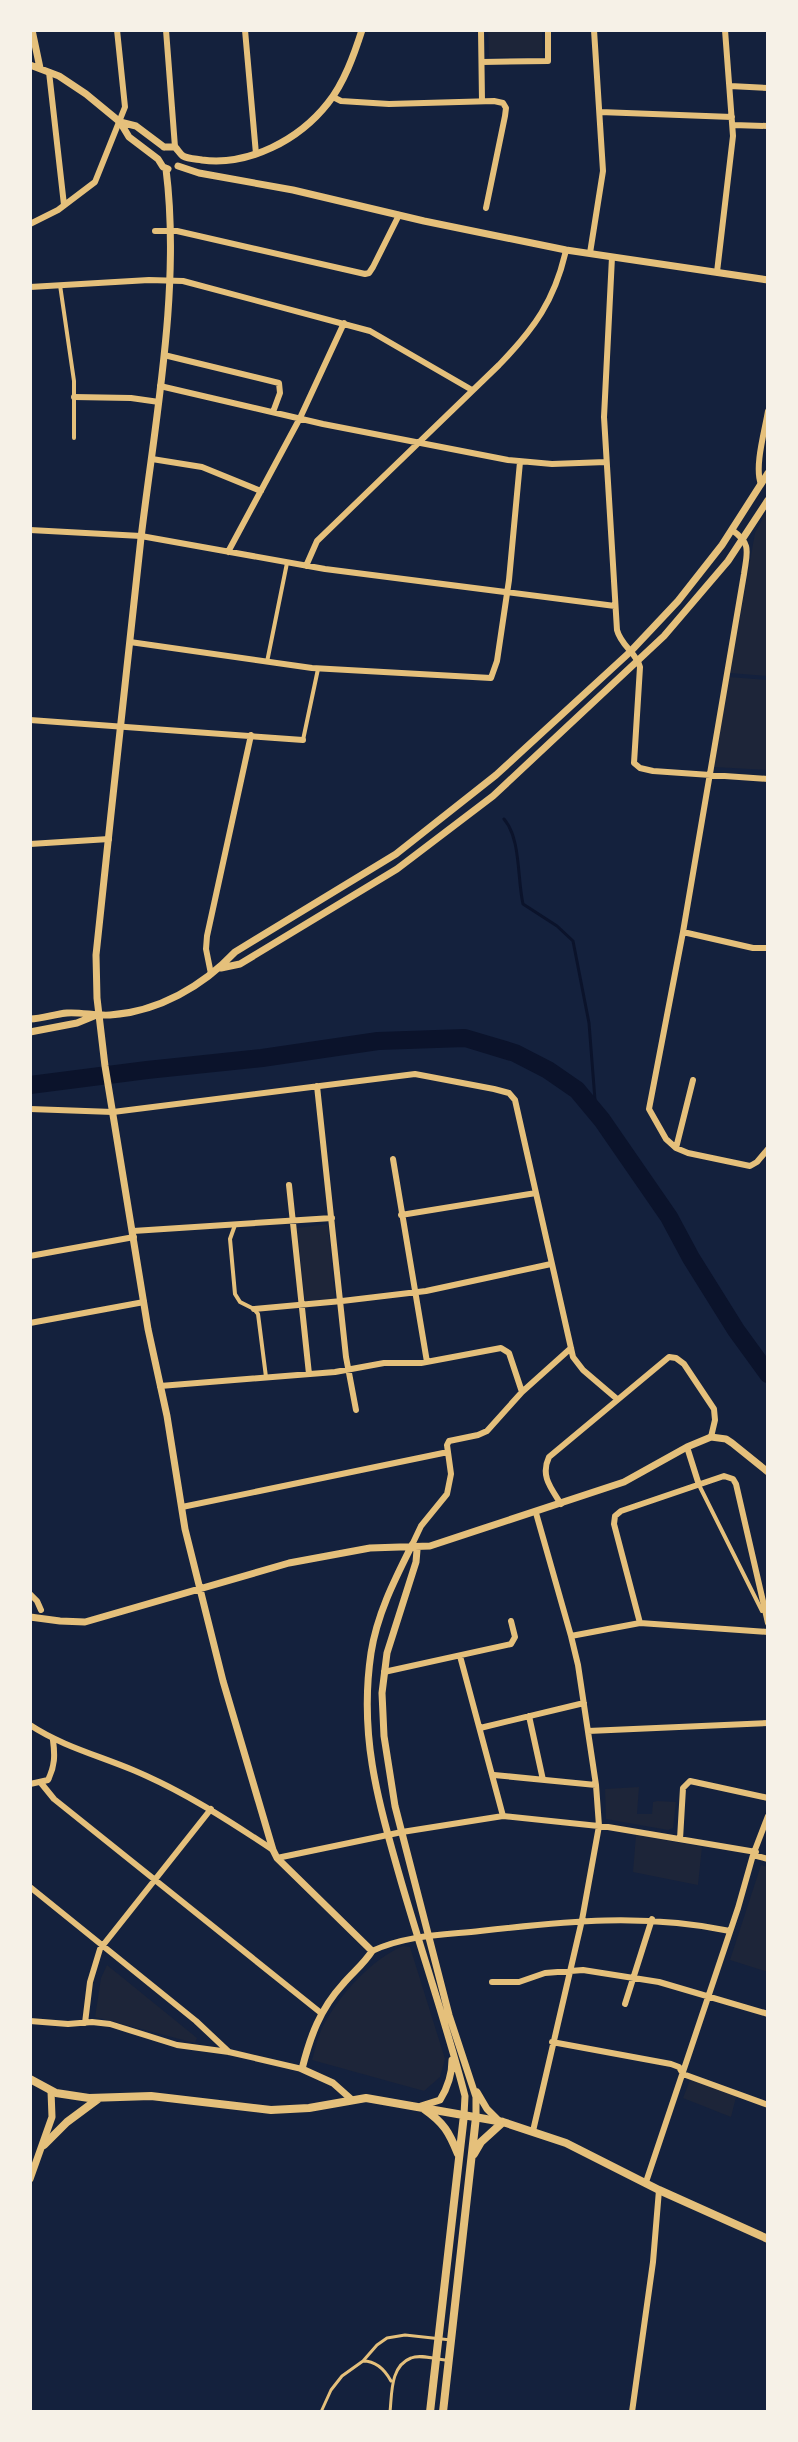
<svg xmlns="http://www.w3.org/2000/svg" width="798" height="2442" viewBox="0 0 798 2442" font-family="Inter,sans-serif">
  <rect width="100%" height="100%" fill="#14213d"/>
  <path fill="#1d2539" d="M 488,30 L 542,30 L 543,57 L 489,57 Z
    M 768,509 L 768,676 L 730,673 L 755,533 Z
    M 729,677 L 768,680 L 768,770 L 714,767 Z
    M 328,1224 L 335,1299 L 305,1302 L 297,1228 Z
    M 639,1787 L 637,1814 L 652,1814 L 653,1802 L 658,1801 L 676,1802 L 673,1828 L 668,1830 L 606,1819 L 605,1789 Z
    M 636,1835 L 702,1847 L 698,1885 L 633,1872 Z
    M 761,1865 L 768,1867 L 768,1972 L 730,1960 Z
    M 403,1946 L 410,1947 L 445,2059 L 440,2077 L 424,2091 L 312,2060 C 316,2046 319,2031 327,2019 C 343,1991 374,1958 403,1946 Z
    M 107,1965 L 197,2038 L 195,2043 L 95,2017 L 101,1978 Z
    M 690,2080 L 737,2093 L 731,2117 L 683,2098 Z"/>
  <g fill="none" stroke-linecap="round" stroke-linejoin="round">
    <path stroke="#0b132b" stroke-width="3" d="M 504,819 C 521,839 517,877 523,904 L 557,926 L 573,941 L 589,1023 L 596,1113"/>
    <path stroke="#0b132b" stroke-width="18" d="M 30,1085 L 147,1070 L 262,1058 L 378,1041 L 465,1038 L 515,1053 L 548,1070 L 577,1090 L 602,1120 L 669,1217 L 691,1258 L 736,1330 L 768,1374"/>
    <path stroke="#e5c07b" stroke-width="3" d="M 363,2361 C 376,2361 385,2370 391,2381
      M 321,2412 L 331,2390 L 342,2376 L 363,2361 L 377,2345 L 387,2338 L 405,2335 L 451,2340
      M 390,2412 C 392,2394 390,2366 411,2358 C 420,2354 435,2359 445,2360"/>
    <path stroke="#e5c07b" stroke-width="4" d="M 60,285 L 74,381 L 74,438
      M 267,662 L 287,563
      M 303,740 L 318,669
      M 235,1225 L 230,1239 L 235,1294 L 240,1302 L 254,1309 L 258,1314 L 266,1377
      M 699,1485 L 762,1611"/>
    <path stroke="#e5c07b" stroke-width="6" d="M 166,30 L 175,147
      M 245,30 L 256,154
      M 481,30 L 482,101
      M 482,62 L 548,61 L 548,30
      M 49,72 L 64,205
      M 730,86 L 768,88
      M 333,97 L 341,101 L 389,104 L 494,101 L 503,103 L 506,108 L 505,116 L 486,208
      M 600,112 L 732,117
      M 733,125 L 768,126
      M 30,224 L 58,210 L 95,182 L 125,107 L 117,30
      M 155,231 L 177,231 L 365,274 L 369,273 L 373,267 L 399,215
      M 590,253 L 603,171 L 594,30
      M 612,257 L 604,417 L 617,630 C 621,646 636,652 640,667 L 634,763 L 640,768 L 653,771 L 768,779
      M 717,272 L 733,136 L 725,30
      M 30,287 L 149,280 L 183,281 L 370,331 L 472,390
      M 164,355 L 279,383 L 280,393 L 273,412
      M 160,386 L 323,424 L 508,460 L 552,464 L 606,462
      M 74,397 L 131,398 L 159,402
      M 152,459 L 202,467 L 261,491
      M 761,484 C 754,467 765,430 768,411
      M 30,530 L 141,536 L 325,569 L 615,606
      M 732,530 C 752,544 747,552 744,574 L 683,932 L 649,1109 L 666,1139 L 676,1148 L 688,1153 L 750,1166 L 757,1162 L 768,1149
      M 228,552 L 300,418 L 344,323
      M 306,566 L 317,541 L 499,365 C 534,329 555,300 566,250
      M 130,642 L 312,668 L 491,678 L 497,661 L 509,580 L 520,462
      M 30,720 L 303,740
      M 30,844 L 109,839
      M 683,932 L 753,948 L 768,948
      M 211,974 L 206,949 L 207,936 L 251,735
      M 317,1086 L 346,1357 L 356,1410
      M 30,1109 L 113,1112 L 415,1074 L 494,1089 L 509,1093 L 515,1100 L 573,1357 L 583,1370 L 617,1399
      M 676,1148 L 693,1080
      M 393,1159 L 427,1362
      M 289,1185 L 309,1374
      M 401,1215 L 536,1193
      M 133,1231 L 332,1218
      M 30,1256 L 134,1237
      M 254,1309 L 342,1301 L 426,1291 L 551,1264
      M 30,1323 L 144,1302
      M 160,1386 L 335,1372 L 384,1363 L 421,1363 L 501,1348 L 509,1353 L 522,1392
      M 687,1447 L 699,1485
      M 561,1504 C 551,1488 540,1476 549,1457 L 669,1357 L 676,1358 L 684,1364 L 714,1409 L 715,1420 L 711,1437
      M 182,1507 L 448,1452
      M 412,1545 L 421,1526 L 447,1494 L 451,1474 L 447,1445 L 449,1441 L 478,1435 L 487,1431 L 522,1392 L 571,1348
      M 30,1594 L 37,1601 L 41,1610
      M 640,1623 L 614,1524 L 615,1516 L 621,1511 L 724,1476 L 733,1479 L 736,1484 L 768,1623
      M 571,1636 L 640,1623 L 768,1632
      M 460,1656 L 503,1816
      M 384,1672 L 511,1644 L 515,1637 L 511,1621
      M 529,1716 L 543,1780
      M 30,1725 C 62,1746 97,1755 133,1770 C 183,1791 228,1820 273,1850
      M 480,1728 L 584,1703
      M 588,1731 L 768,1723
      M 494,1775 L 596,1785
      M 41,1783 L 54,1799 L 321,2013
      M 30,1784 L 48,1780 C 55,1766 55,1755 53,1740
      M 680,1839 L 683,1788 L 690,1781 L 768,1798
      M 753,1855 L 768,1859
      M 277,1858 L 402,1832 L 503,1816 L 608,1827 L 756,1852
      M 30,1887 L 196,2021 L 229,2052
      M 372,1951 C 407,1935 443,1935 480,1931 C 568,1921 643,1913 730,1931
      M 492,1982 L 519,1982 L 545,1973 L 583,1970 L 659,1982 L 768,2014
      M 625,2004 L 652,1919
      M 30,2021 L 68,2024 L 92,2022 L 110,2024 L 177,2045 L 229,2052 L 302,2069
      M 85,2023 L 90,1982 L 100,1949 L 211,1809
      M 552,2042 L 671,2064 L 679,2067 L 683,2074 L 768,2105
      M 533,2131 L 582,1920 L 599,1826 L 596,1785 L 578,1665 L 571,1636 L 536,1513
      M 646,2182 L 738,1908 L 753,1855 L 768,1816
      M 632,2412 L 653,2262 L 659,2190"/>
    <path stroke="#e5c07b" stroke-width="7" d="M 32,30 L 40,68
      M 30,65 L 59,76 L 86,94 L 120,122 L 129,137 L 158,159 L 163,167 L 168,169
      M 120,122 L 136,126 L 164,147
      M 164,147 L 175,147 C 178,150 180,154 183,156 C 188,159 196,159 202,160 C 249,166 299,140 328,103 C 344,83 354,55 362,30
      M 178,166 L 199,173 L 293,190 L 424,221 L 566,250 L 768,280
      M 166,169 C 181,288 155,420 141,538 C 125,677 111,816 96,955 L 97,998 L 105,1066 L 148,1329 L 167,1416 L 185,1529 L 223,1681 L 273,1850 L 277,1858 L 372,1951 C 364,1964 352,1973 343,1984 C 320,2009 310,2037 302,2069 L 333,2083 L 351,2099
      M 221,968 L 240,964 L 397,869 L 493,796 L 664,636 L 728,561 L 768,500
      M 30,1019 C 43,1019 54,1014 67,1013 C 82,1012 95,1016 110,1015 C 158,1012 203,986 235,952 L 396,854 L 496,775 L 630,652 L 678,601 L 722,545 L 768,473
      M 30,1032 L 77,1023 L 94,1016
      M 412,1545 C 395,1579 377,1614 371,1653 C 359,1734 377,1797 399,1874 C 420,1948 446,2022 465,2096 L 464,2115
      M 412,1545 L 417,1550 L 416,1562 L 387,1653 L 382,1693 L 384,1736 L 395,1806 L 449,2015 L 476,2097 L 476,2117
      M 30,1617 L 60,1621 L 85,1622 L 289,1563 L 370,1548 L 430,1546 L 624,1482 L 687,1447 L 711,1437 L 726,1439 L 732,1443 L 768,1472
      M 477,2092 L 487,2109 L 500,2122
      M 421,2106 L 440,2100 C 448,2087 452,2075 452,2060
      M 30,2179 L 52,2117 L 51,2091"/>
    <path stroke="#e5c07b" stroke-width="8" d="M 30,2079 L 56,2093 L 89,2098 L 151,2096 L 271,2110 L 309,2108 L 366,2098 L 503,2122 L 566,2143 L 659,2190 L 768,2239
      M 424,2109 C 444,2123 449,2132 458,2154
      M 44,2145 L 67,2122 L 98,2099
      M 474,2154 L 481,2142 L 503,2122
      M 430,2412 L 464,2115
      M 443,2412 L 476,2117"/>
  </g>
  <rect width="798" height="2442" fill="none" stroke="#f6f1e7" stroke-width="64"/>
</svg>
